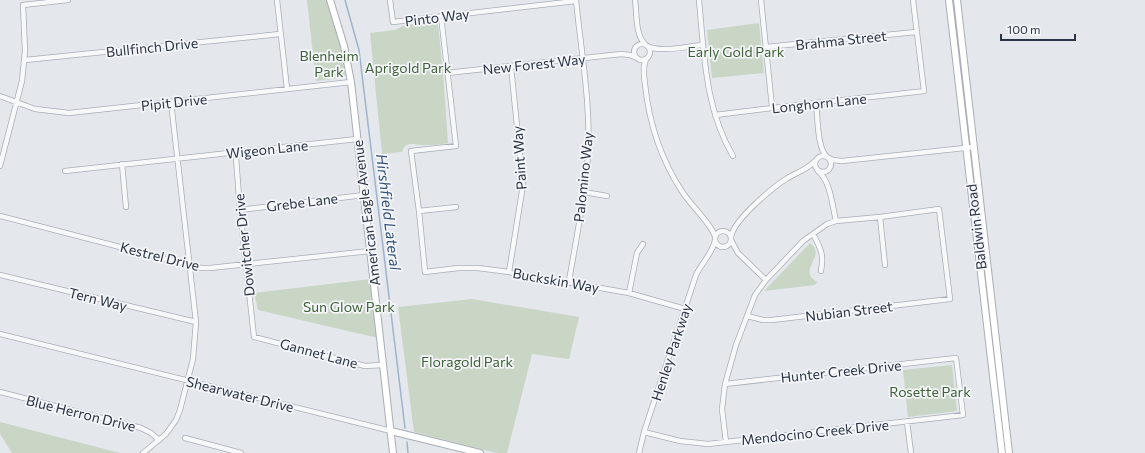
<svg xmlns="http://www.w3.org/2000/svg" width="1145" height="453" viewBox="0 0 1145 453" font-family="Commissioner,sans-serif">
  <rect width="100%" height="100%" fill="#e4e7ec"/>
  <path fill="#c9d6c5" d="M 307,0 L 326,0 L 339,41 L 347,74 L 342,78 L 316,81 Z
    M 432,20 L 436,20 L 438,24 L 443,72 L 448,143 C 440,145 430,145 422,145 C 414,145 411,141 404,147 L 402,152 L 382,154 L 370,33 L 395,30 L 403,26 Z
    M 759,23 L 764,73 L 712,78 L 707,30 Z
    M 810,243 C 828,255 796,270 817,282 L 815,285 L 764,291 Z
    M 371,279 L 378,338 L 258,310 L 254,293 Z
    M 472,299 L 579,317 L 569,359 L 532,354 L 507,453 L 497,453 L 414,432 L 398,307 Z
    M 952,365 L 957,411 L 908,417 L 903,370 Z
    M 0,422 L 120,453 L 12,453 L 0,434 Z"/>
  <g fill="none" stroke-linecap="round" stroke-linejoin="round">
    <path stroke="#9fb4cc" stroke-width="1.5" d="M 345,0 L 359,50 L 405,428
      M 407,442 L 408,453"/>
    <defs>
      <path id="street" d="M 277,0 L 287,89
        M 390,0 L 393,22 L 576,1
        M 635,0 C 637,13 635,35 645,44
        M 699,0 C 704,53 705,109 733,156
        M 761,0 L 772,107
        M 441,16 L 456,146 L 411,151 L 419,211 L 425,272 L 458,268 L 478,268 L 509,272 L 629,293 L 685,309
        M634 52a8 8 0 1 1 16 0a8 8 0 1 1-16 0Z
        M 647,46 C 660,53 688,46 703,45
        M 766,47 L 916,32
        M 647,58 C 642,65 644,76 645,84 C 649,123 661,160 683,193 C 690,204 713,226 715,237
        M 25,60 L 280,34
        M 447,73 L 621,54 L 630,55 L 637,58
        M 0,96 L 35,109 L 69,113 L 351,82
        M 816,104 C 818,118 817,148 827,157
        M 715,115 C 784,106 854,99 924,91 L 913,0
        M 233,153 L 236,158 L 240,210 L 254,337 L 365,366 L 383,365
        M815 164a8 8 0 1 1 16 0a8 8 0 1 1-16 0Z
        M 827,157 L 833,160 L 842,161 L 974,147
        M 122,164 L 126,207
        M 0,166 L 22,81 L 25,51 L 23,5 L 68,0
        M 65,171 L 357,139
        M 818,171 C 831,182 832,205 836,221
        M 584,192 L 607,196
        M 240,210 L 364,195
        M 419,211 L 456,207
        M 0,216 L 201,268 L 210,268 L 370,251
        M 880,217 L 885,265
        M715 239a8 8 0 1 1 16 0a8 8 0 1 1-16 0Z
        M 813,234 C 821,249 824,254 821,271
        M 731,238 C 732,221 772,188 786,179 C 795,173 807,170 815,161
        M 731,240 L 738,253 L 766,280
        M 509,272 L 523,185 L 511,67
        M 0,275 L 196,322
        M 569,281 C 576,240 585,197 588,155 C 591,104 581,51 576,0
        M 629,293 L 637,253 L 643,244
        M 0,334 L 391,431
        M 0,392 L 141,428 L 151,433 L 159,440
        M 907,422 L 911,453
        M 644,432 L 680,441 L 708,444 L 963,415 L 956,358 L 725,384
        M 185,438 L 241,453
        M 726,442 L 722,409 L 725,384 L 736,345 L 755,295 L 766,280 L 803,241 L 827,224 L 836,221 L 880,217 L 939,209 L 950,299 L 772,320 L 763,320 L 747,316
        M 143,453 L 166,434 L 176,420 L 180,410 L 193,359 L 196,322 L 171,102
        M 639,453 L 644,432 L 696,275 C 701,264 714,251 715,240"/>
      <path id="secondary" d="M 330,0 L 344,46 L 351,82 L 393,453
        M 949,0 L 1002,453
        M 957,0 L 1009,453
        M 391,431 L 480,453"/>
    </defs>
    <use href="#street" stroke="#a9aeb7" stroke-width="6"/>
    <use href="#secondary" stroke="#a9aeb7" stroke-width="8"/>
    <use href="#street" stroke="#f7f8fa" stroke-width="4.5"/>
    <use href="#secondary" stroke="#fff" stroke-width="6"/>
  </g>
  <g text-anchor="middle" dominant-baseline="central" stroke-width="3.5" stroke-linejoin="round" paint-order="stroke">
    <g font-size="14" fill="#2b3445" stroke="#f4f6f9">
      <text transform="translate(437 17) rotate(-7)">Pinto Way</text>
      <text transform="translate(841 40) rotate(-6)">Brahma Street</text>
      <text transform="translate(152 47) rotate(-6)">Bullfinch Drive</text>
      <text transform="translate(534 64) rotate(-6)">New Forest Way</text>
      <text transform="translate(174 102) rotate(-6)">Pipit Drive</text>
      <text transform="translate(819 103) rotate(-6)">Longhorn Lane</text>
      <text transform="translate(267 149) rotate(-6)">Wigeon Lane</text>
      <text transform="translate(519 158) rotate(-94)">Paint Way</text>
      <text transform="translate(583 177) rotate(-84)">Palomino Way</text>
      <text transform="translate(302 202) rotate(-7)">Grebe Lane</text>
      <text transform="translate(366 213) rotate(-97)">American Eagle Avenue</text>
      <text transform="translate(976 227) rotate(-97)">Baldwin Road</text>
      <text transform="translate(244 245) rotate(-96)">Dowitcher Drive</text>
      <text transform="translate(160 256) rotate(14)">Kestrel Drive</text>
      <text transform="translate(556 280) rotate(10)">Buckskin Way</text>
      <text transform="translate(98 299) rotate(14)">Tern Way</text>
      <text transform="translate(849 311) rotate(-7)">Nubian Street</text>
      <text transform="translate(671 352) rotate(-72)">Henley Parkway</text>
      <text transform="translate(319 353) rotate(15)">Gannet Lane</text>
      <text transform="translate(841 371) rotate(-6)">Hunter Creek Drive</text>
      <text transform="translate(240 394) rotate(14)">Shearwater Drive</text>
      <text transform="translate(81 413) rotate(14)">Blue Herron Drive</text>
      <text transform="translate(815 432) rotate(-6)">Mendocino Creek Drive</text>
    </g>
    <g font-size="14" fill="#3f6138" stroke="#f4f6f9">
      <text x="736" y="51">Early Gold Park</text>
      <text x="329" y="55">Blenheim<tspan x="329" dy="16">Park</tspan></text>
      <text x="408" y="67">Aprigold Park</text>
      <text x="349" y="306">Sun Glow Park</text>
      <text x="467" y="361">Floragold Park</text>
      <text x="930" y="391">Rosette Park</text>
    </g>
    <g font-size="15" font-style="italic" fill="#34527a" stroke="#f4f6f9">
      <text transform="translate(389 212) rotate(83)">Hirshfield Lateral</text>
    </g>
  </g>
  <path d="M1001 34v6h74v-6" fill="none" stroke="#2b3445" stroke-width="2"/>
  <text x="1007" y="34" font-size="12" fill="#2b3445" stroke="#f4f6f9" stroke-width="3" paint-order="stroke">100 m</text>
</svg>
